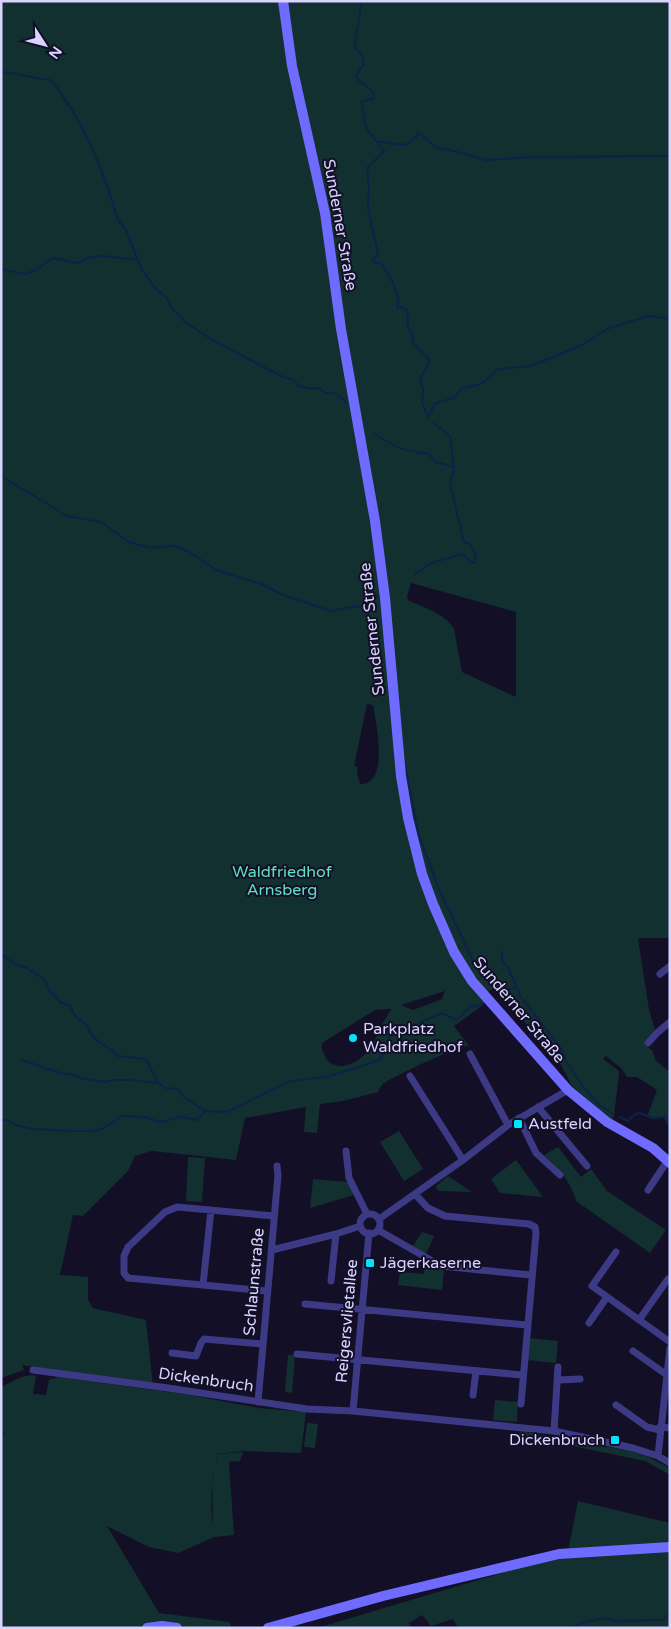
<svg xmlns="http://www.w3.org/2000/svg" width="671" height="1629" viewBox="0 0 671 1629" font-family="'Varela Round',sans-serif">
  <rect width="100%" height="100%" fill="#130f26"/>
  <path fill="#12302f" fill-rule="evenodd" d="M 1,1 L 670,1 L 670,936 L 668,938 L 638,938 L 649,1010 L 655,1030 L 645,1045 L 652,1050 L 656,1061 L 670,1072 L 670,1127 L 664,1118 L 653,1119 L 647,1117 L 657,1090 L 637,1077 L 627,1077 L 622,1069 L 606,1056 L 603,1059 L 619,1071 L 619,1074 L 614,1116 L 612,1119 L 609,1119 L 572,1086 L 561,1065 L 503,997 L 499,986 L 489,991 L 483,1005 L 454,1026 L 469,1046 C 460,1045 389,1078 382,1085 C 380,1087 379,1090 378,1092 L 343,1101 L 320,1104 L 317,1133 L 304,1132 L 306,1107 L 245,1118 L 236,1160 L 152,1151 L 135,1156 L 128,1171 L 83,1216 L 73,1215 L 60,1275 L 88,1277 L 88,1300 L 93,1308 L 146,1320 L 153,1386 L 22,1365 L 24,1370 L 1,1378 ZM 411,583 L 516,612 L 516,697 L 462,672 L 454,629 C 445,613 424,608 408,600 L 407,597 ZM 367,704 L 373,705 C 376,723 390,785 360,784 L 357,773 L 358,767 L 354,766 ZM 445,991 L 442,999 L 413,1010 L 401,1005 ZM 391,1009 C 389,1014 384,1020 381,1026 C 376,1037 373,1048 363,1056 C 352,1067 330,1072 324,1054 C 322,1050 321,1047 322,1043 L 375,1010 Z
    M 399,1131 L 423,1169 L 404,1181 L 380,1142 Z
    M 558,1147 L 581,1177 L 591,1169 L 607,1191 L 666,1230 L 650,1253 L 576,1201 C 571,1181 559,1170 544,1155 Z
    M 188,1157 L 205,1158 L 202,1202 L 186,1201 Z
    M 516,1160 L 543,1197 L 500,1193 L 491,1179 Z
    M 448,1176 L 472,1192 L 439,1191 L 435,1187 Z
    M 313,1179 L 348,1182 L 354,1195 L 310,1208 Z
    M 422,1232 L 434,1236 L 426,1254 L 413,1246 Z
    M 426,1260 L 444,1270 L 442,1290 L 398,1285 L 400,1272 L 424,1274 Z
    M 529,1338 L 558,1341 L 556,1363 L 527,1360 Z
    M 288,1355 L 295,1355 L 292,1393 L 285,1392 Z
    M 32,1375 L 36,1376 L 33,1394 L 46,1395 L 49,1380 L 59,1377 L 190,1395 L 259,1408 L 306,1412 L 301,1453 L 243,1451 L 218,1454 C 212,1480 209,1498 213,1525 L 212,1481 L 218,1455 L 220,1454 L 243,1452 L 240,1461 L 229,1462 L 234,1535 L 214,1537 L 178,1553 L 149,1547 L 107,1526 L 159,1613 L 230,1622 L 231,1628 L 1,1628 L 1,1434 L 7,1431 L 1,1433 L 1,1387 L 21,1377 Z
    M 495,1400 L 518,1402 L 517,1422 L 493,1420 Z
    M 307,1423 L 318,1424 L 315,1448 L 304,1447 Z
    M 520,1431 L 630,1451 L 646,1456 L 670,1468 L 670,1475 L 645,1461 L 519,1435 Z
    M 578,1501 L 670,1523 L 670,1628 L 458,1628 L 453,1619 L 431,1626 L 422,1615 L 409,1623 L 411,1628 L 317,1628 L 525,1566 L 567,1557 Z"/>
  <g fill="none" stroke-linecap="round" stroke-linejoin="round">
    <path stroke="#0c2248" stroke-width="2" d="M 361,1 C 361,17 356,31 355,47 L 363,57 L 363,66 L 359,70 L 356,76 C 361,86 368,85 374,93 L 373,99 L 362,101 C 363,110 363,120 367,128 C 371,136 379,143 384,151 L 367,168 L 369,187 L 368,208 L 378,254 L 373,260 L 374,262 L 382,264 L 393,283 L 399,301 L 397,305 L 398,308 L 401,307 L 408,311 C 407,320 406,328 413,336 L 412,342 L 428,358 L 429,363 L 420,378 L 423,391 L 422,402 L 428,417
      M 1,72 C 18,73 34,79 51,80 C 84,121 103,170 118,220 L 125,228 L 142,270 L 155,288 L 167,298 L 171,307 L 186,323 L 216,342 L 281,376 L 294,380 L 298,386 L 312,389 L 319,388 L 326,393 C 336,391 340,396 346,403
      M 380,142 L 406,145 L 419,133 L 437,148 L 446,149 L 486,160 L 534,157 L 670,156
      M 1,269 L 25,274 L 36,270 L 53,258 L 78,263 L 90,257 L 103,256 L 137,260
      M 429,416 L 435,403 L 454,398 L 461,389 L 481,384 L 498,369 L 531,366 L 582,345 L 609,328 L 649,316 L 670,319
      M 374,434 C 393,445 405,453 428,453 L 436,462 L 454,467
      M 1,476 L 67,516 L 101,522 L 129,542 L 150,548 L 173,546 L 188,551 L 216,570 L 262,584 L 283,595 L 331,611 L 351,607 L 364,606 L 380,594
      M 415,574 L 431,563 L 462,554 L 473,563 L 475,563 L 476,556 L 470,544 L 464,542 L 450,484 L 454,471 L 450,436 L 434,423
      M 405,765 L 418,833 L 439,889 L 477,969
      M 502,951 L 502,959 L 508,968 L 521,997 L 560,1047 L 567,1063 L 581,1084 L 598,1104 L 614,1114
      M 1,954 L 15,964 L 27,968 L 45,980 L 49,990 L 60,1002 L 70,1006 L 75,1016 L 88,1026 L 90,1033 L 98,1041 L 113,1051 L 117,1056 L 146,1059 L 158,1083 L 165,1088 L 177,1089 L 183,1096 L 205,1111 L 227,1112 L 287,1082 L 330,1076 L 380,1060 L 390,1036 L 392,1035
      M 499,991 L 516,988
      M 393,1035 L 439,1014 L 444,1014 L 456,1020 L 461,1017 L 471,1005 L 478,1006 L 486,1001
      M 22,1060 L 60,1073 L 75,1075 L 83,1079 L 106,1082 L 114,1080 L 132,1080 L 158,1083
      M 620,1117 L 628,1121 L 635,1114 L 639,1113 L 651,1117 L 666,1117 L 670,1125
      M 1,1120 L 8,1120 L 15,1125 L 32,1129 L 72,1131 L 94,1131 L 104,1128 L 122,1116 L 145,1117 L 160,1122 L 181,1117 L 197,1120 L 205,1111
      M 571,1628 L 585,1622 L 604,1618 L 615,1621 L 663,1620 L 670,1613"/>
    <path stroke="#3d3a85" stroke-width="7" d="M 660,974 L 670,966
      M 648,1043 L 657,1033 L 670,1022
      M 470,1054 L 508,1125
      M 410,1076 L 463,1160
      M 538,1107 L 587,1166
      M 519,1118 L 536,1153 L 560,1175
      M 346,1151 L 349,1178 L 367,1214
      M 648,1190 L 668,1160
      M 415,1194 L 428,1208 L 445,1216 L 529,1224 L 535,1227 L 536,1233 L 521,1404
      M360 1224a10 10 0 1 1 20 0a10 10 0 1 1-20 0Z
      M 379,1219 L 463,1160 L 508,1125 L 568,1090
      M 378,1230 L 441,1266 L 531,1275
      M 272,1250 L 336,1234 L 360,1226
      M 616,1252 L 592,1286 L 670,1342
      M 331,1281 L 336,1234
      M 203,1285 L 211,1210
      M 266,1291 L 128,1278 L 124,1273 L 124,1256 L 128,1247 L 165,1212 L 177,1207 L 274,1216
      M 305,1304 L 527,1325
      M 639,1320 L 668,1279
      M 589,1323 L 607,1297
      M 633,1351 L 667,1375
      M 172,1353 L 196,1356 L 201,1343 L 204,1339 L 262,1344
      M 297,1354 L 522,1375
      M 33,1370 L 168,1388 L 307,1409 L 353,1411 L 554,1431 L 633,1448 L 658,1456 L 670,1463
      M 558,1380 L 580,1379
      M 473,1395 L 476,1371
      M 258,1402 L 278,1175 L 277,1166
      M 616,1405 L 647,1427 L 660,1430
      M 353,1411 L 369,1233
      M 660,1427 L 670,1428
      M 554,1431 L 558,1367
      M 658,1456 L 670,1348"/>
    <path stroke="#6f6bff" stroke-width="10" d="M 283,1 L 292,66 L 325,213 L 341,329 L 375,521 L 385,598 L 401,776 L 408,818 L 422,874 L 433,904 L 454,952 L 472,981 L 568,1090 L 607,1122 L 653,1148 L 670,1163
      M 147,1628 L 162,1626 L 177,1628
      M 268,1628 L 383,1596 L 559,1554 L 670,1547"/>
  </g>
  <g fill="#00e5ff" stroke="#130f26" stroke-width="2">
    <circle cx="353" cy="1038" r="5"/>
    <rect x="513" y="1119" width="10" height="10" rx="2.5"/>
    <rect x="365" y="1258" width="10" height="10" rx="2.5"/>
    <rect x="610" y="1435" width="10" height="10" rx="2.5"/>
  </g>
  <g text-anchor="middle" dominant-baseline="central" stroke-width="4" stroke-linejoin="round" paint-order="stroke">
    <g font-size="16" fill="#d9d4ff" stroke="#130f26">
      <text transform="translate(340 225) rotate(80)">Sunderner Straße</text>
      <text transform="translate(372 629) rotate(-96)">Sunderner Straße</text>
      <text transform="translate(519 1010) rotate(50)">Sunderner Straße</text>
      <text transform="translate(254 1282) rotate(-85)">Schlaunstraße</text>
      <text transform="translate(347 1321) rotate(-85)">Reigersvlietallee</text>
      <text transform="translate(206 1380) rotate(8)">Dickenbruch</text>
    </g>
    <g font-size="16" fill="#5fe0c0" stroke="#130f26">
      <text x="282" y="872">Waldfriedhof<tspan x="282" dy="18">Arnsberg</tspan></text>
    </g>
    <g font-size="16" fill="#d9d4ff" stroke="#130f26" text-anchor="start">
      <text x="363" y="1029">Parkplatz<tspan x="363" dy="18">Waldfriedhof</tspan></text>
      <text x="528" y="1124">Austfeld</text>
      <text x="380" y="1263">Jägerkaserne</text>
      <text x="605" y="1440" text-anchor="end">Dickenbruch</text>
    </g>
  </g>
  <rect width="671" height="1629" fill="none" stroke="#d9d4ff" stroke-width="5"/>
  <g transform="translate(45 45) rotate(126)" stroke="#130f26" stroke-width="4" paint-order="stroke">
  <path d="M0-4L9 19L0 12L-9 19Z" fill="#d9d4ff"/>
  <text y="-8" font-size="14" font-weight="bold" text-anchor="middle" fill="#d9d4ff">N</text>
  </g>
</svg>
